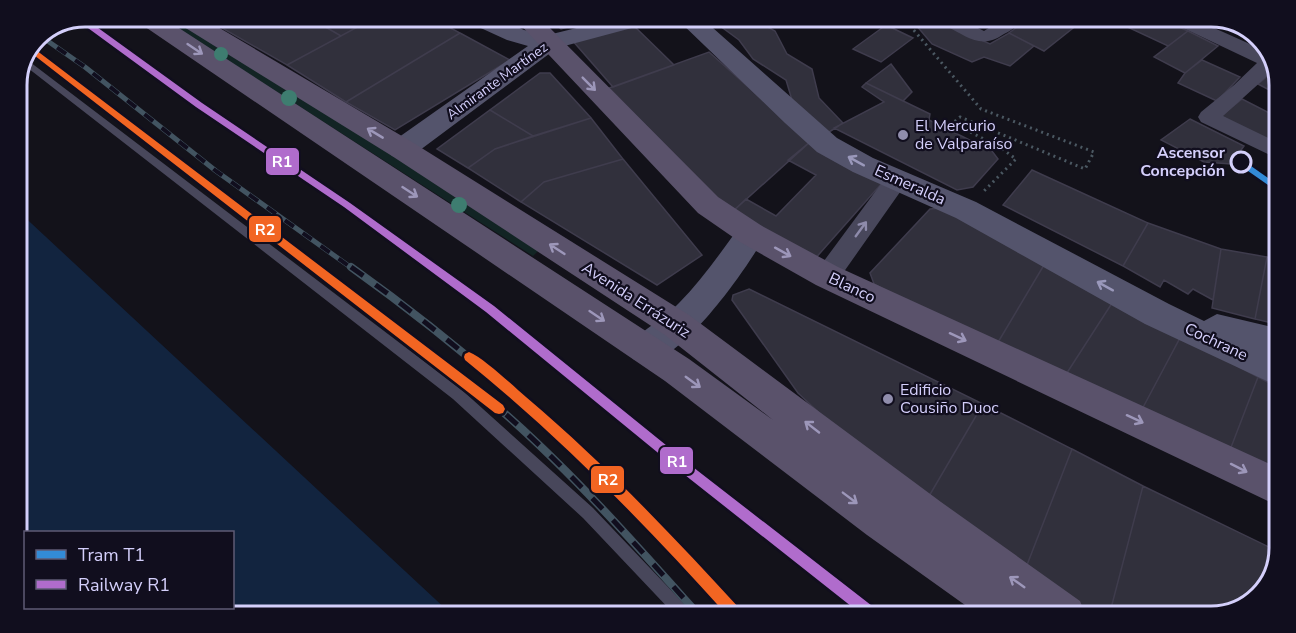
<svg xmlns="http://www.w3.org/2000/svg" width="1296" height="633" viewBox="0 0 1296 633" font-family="'Nunito Sans',sans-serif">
  <rect width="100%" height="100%" fill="#13121a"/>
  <path fill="#122424" d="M 160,17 L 170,17 L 390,154 L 538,251 L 533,256 Z"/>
  <path fill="#12243f" d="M 17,210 L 449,612 L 55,610 L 53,608 L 232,608 L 232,532 L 26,532 L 25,578 L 17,553 Z"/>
  <path fill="#31303c" stroke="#3f3c4d" stroke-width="1.5" d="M 213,17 L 310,18 L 341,36 L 287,65 L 208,20 Z
    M 310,18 L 374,18 L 341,36 Z
    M 374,18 L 434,19 L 460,33 L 346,102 L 287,65 Z
    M 550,19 L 593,20 L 561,29 Z
    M 712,20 L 757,21 L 775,31 L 787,54 L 812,69 L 819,98 L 843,123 L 823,136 L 795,110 L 786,80 L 753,59 L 739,40 Z
    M 917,21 L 940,22 L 990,44 L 1009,33 L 1034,46 L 1010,66 L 984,57 L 972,62 L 932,44 L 915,24 Z
    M 1024,22 L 1071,22 L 1077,25 L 1044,51 L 1009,33 Z
    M 631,23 L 674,65 L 613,87 L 571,39 Z
    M 1119,23 L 1170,23 L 1188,31 L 1168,46 Z
    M 886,25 L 913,38 L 881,62 L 853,49 Z
    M 1188,31 L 1218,46 L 1185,73 L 1154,57 Z
    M 460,33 L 510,60 L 395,130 L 346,102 Z
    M 709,52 L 810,142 L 731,213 L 609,88 Z
    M 1202,60 L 1240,77 L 1217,101 L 1178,83 L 1185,73 Z
    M 891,64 L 912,92 L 903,101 L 866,83 Z
    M 1275,70 L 1279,81 L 1279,95 L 1258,84 Z
    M 540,73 L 550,73 L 591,118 L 533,136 L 490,110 Z
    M 866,83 L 930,114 L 929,120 L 992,151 L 998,159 L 973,187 L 957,190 L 834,128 L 884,102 L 862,87 Z
    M 1242,99 L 1279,118 L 1279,141 L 1275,145 L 1221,116 Z
    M 490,110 L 533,136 L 495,149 L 468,168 L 437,149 Z
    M 591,118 L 623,159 L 544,182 L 521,202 L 468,168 L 495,149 Z
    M 1190,119 L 1244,146 L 1231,164 L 1204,162 L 1161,140 Z
    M 810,142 L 883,182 L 813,261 L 731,213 L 746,199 L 776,216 L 816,175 L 788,160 Z
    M 623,159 L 702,255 L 657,285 L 521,202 L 544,182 Z
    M 1032,170 L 1148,223 L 1123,266 L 1003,205 Z
    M 942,208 L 1044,265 L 994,349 L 874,284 L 870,273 L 930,209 Z
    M 1148,223 L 1221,249 L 1213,300 L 1193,289 L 1188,294 L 1164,280 L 1160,287 L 1123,266 Z
    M 1221,249 L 1267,257 L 1255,319 L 1212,308 Z
    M 1267,257 L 1277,260 L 1276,324 L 1255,319 Z
    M 1044,265 L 1114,300 L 1063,379 L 994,349 Z
    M 749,289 L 983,404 L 925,503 L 845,437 L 798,393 L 732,300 L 733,295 Z
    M 1114,300 L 1181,336 L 1140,413 L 1063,379 Z
    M 1181,336 L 1258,377 L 1230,450 L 1140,413 Z
    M 1258,377 L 1275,386 L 1274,471 L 1230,450 Z
    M 983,404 L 1072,449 L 1025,570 L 925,503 Z
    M 1072,449 L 1143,486 L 1109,616 L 1089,616 L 1025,570 Z
    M 1143,486 L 1273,549 L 1273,578 L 1249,605 L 1211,616 L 1109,616 Z"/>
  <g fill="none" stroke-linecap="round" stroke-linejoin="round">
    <path stroke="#4b5862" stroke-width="3" stroke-dasharray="2 4" stroke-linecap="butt" d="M 906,21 L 981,109 L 1094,152 L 1085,169 L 960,117 L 953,123 L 1001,148 L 1016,159 L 983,192"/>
    <path fill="#48475b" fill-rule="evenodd" d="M 26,59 L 463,391 L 593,508 L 688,608 L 691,613 L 673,613 L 583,518 L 453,399 L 24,65 Z"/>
    <path fill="#48475b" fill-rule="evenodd" d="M 944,22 L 966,22 L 984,31 L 998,22 L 1019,22 C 1015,28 1010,31 1004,34 C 981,50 968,37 946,26 Z
      M 1179,23 L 1203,23 L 1270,53 L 1275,69 L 1223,116 L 1279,143 L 1278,159 L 1201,122 L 1198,117 L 1201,112 L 1234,85 L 1257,63 L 1181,27 Z
      M 897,171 L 905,173 L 908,179 L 905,185 L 836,283 L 827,286 L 818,283 L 815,276 L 818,269 L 889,173 Z"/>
    <path fill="#54546c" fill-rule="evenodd" d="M 468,19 L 500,19 L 524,30 L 548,35 L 609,20 L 647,20 L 643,25 L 557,48 L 412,156 L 402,159 L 392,156 L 388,149 L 392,142 L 528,46 L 507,40 L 472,24 Z
      M 678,20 L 704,20 L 837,138 L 873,158 L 976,202 L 1169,304 L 1204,321 L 1217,314 L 1276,328 L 1275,385 L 1145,324 L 956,218 L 853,172 L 817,152 L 785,123 Z
      M 751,222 L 762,226 L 766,234 C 749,266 684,359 646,363 C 642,363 637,361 633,359 L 628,349 C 636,333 665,318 679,303 C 702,280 721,252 740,226 Z"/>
    <path fill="#5a526b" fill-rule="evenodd" d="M 134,17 L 162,17 L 689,359 L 773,420 L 665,335 L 392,156 L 176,22 L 172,17 L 201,17 L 412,142 L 689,315 L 941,502 L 1080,601 L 1086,616 L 979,615 L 867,535 L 665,381 L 138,22 Z
      M 515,19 L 541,19 L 718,197 L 762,226 L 838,267 L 1274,466 L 1274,504 L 816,285 L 740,242 L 698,213 Z"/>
    <defs>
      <path id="rail-far1" d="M 39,35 L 85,67 L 216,171 L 353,269
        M 31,49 L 319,269
        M 1241,162 L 1278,189"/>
      <path id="rail" d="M 317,267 C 382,317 450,365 511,419 C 578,479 637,546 697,613
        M 351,267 C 497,371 614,483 735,614"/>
    </defs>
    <use href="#rail-far1" stroke="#425461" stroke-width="5"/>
    <use href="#rail" stroke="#425461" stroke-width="8"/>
    <use href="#rail-far1" stroke="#110e1e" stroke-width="4" stroke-dasharray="11" stroke-linecap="butt"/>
    <use href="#rail" stroke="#110e1e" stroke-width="5" stroke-dasharray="15" stroke-linecap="butt"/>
    <defs>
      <path id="rail-1" d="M 83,17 L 202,103 L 350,203 L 494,306 L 698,471 L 876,609 L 878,615 L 861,614 L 690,479 L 486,312 L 344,207 L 196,107 L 77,20 Z"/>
      <path id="rail-2" d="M 32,47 L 503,405 L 505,409 L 503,413 L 499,414 L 495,413 L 30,52 Z
        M 469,352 C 484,358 513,386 526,397 C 603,462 672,535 740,609 L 742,614 L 726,614 C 644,523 560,437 465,360 L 464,357 L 465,354 Z"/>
    </defs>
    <use href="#rail-1" stroke="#110e1e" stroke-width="5"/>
    <use href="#rail-2" stroke="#110e1e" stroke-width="5"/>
    <use href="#rail-1" fill="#b06ccc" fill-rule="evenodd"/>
    <use href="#rail-2" fill="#f26522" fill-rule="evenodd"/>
    <defs>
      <path id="tram-1" d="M 1241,159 L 1278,185 L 1278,192 L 1238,164 L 1237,162 Z"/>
    </defs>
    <use href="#tram-1" stroke="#110e1e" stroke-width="5"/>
    <use href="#tram-1" fill="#338bd7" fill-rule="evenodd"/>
  </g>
  <g fill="#3e7d70">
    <circle cx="221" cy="54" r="7"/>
    <circle cx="289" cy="98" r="8"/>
    <circle cx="459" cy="205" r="8"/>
  </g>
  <defs><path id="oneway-shaft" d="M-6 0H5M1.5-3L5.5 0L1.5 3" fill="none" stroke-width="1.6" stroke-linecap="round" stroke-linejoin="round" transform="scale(1.5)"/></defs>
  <g stroke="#9d97ba">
    <use href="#oneway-shaft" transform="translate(195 49) rotate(34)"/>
    <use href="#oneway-shaft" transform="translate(589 84) rotate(45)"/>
    <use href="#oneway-shaft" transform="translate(375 133) rotate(-149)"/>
    <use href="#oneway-shaft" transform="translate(410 192) rotate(33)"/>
    <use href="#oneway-shaft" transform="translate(557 249) rotate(-147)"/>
    <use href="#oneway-shaft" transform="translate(783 252) rotate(29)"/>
    <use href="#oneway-shaft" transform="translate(597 316) rotate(34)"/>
    <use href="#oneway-shaft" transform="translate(958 337) rotate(25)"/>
    <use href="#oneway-shaft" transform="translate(693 382) rotate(36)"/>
    <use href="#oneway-shaft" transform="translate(1135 419) rotate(25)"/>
    <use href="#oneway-shaft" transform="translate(812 427) rotate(-142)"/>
    <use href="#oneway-shaft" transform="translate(1239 468) rotate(27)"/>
    <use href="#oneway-shaft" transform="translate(850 498) rotate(37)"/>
    <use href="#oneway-shaft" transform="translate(1017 582) rotate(-145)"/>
  </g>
  <g stroke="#9a98bb">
    <use href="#oneway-shaft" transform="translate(856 161) rotate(-151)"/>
    <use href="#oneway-shaft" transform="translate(1105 286) rotate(-151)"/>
  </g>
  <use stroke="#8e8bab" href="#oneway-shaft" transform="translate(861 229) rotate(-54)"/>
  <g fill="#908dac" stroke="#110e1e" stroke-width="2">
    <circle cx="903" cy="135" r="6"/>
    <circle cx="888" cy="399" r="6"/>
  </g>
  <circle fill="#110e1e" stroke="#d4cffb" stroke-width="3" cx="1241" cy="162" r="10"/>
  <g text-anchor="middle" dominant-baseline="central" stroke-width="4.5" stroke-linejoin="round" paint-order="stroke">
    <g font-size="14" fill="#d4cffb" stroke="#110e1e">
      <text transform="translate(497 81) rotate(-36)">Almirante Martínez</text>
    </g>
    <g font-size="16" fill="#d4cffb" stroke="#110e1e" text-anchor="start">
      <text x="915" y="126">El Mercurio<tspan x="915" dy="18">de Valparaíso</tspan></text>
      <text x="900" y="390">Edificio<tspan x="900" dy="18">Cousiño Duoc</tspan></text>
    </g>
    <g font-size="16" font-weight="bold" fill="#d4cffb" stroke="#110e1e" text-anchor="end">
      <text x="1225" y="153">Ascensor<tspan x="1225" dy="18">Concepción</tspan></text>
    </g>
    <g font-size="16" fill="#d4cffb" stroke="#110e1e">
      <text transform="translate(910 185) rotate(24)">Esmeralda</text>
      <text transform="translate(852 288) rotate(25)">Blanco</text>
      <text transform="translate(636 300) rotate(33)">Avenida Errázuriz</text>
      <text transform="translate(1216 342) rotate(25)">Cochrane</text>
    </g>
  </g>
  <path d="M0 0H1296V633H0ZM85 27H1211A58 58 0 0 1 1269 85V548A58 58 0 0 1 1211 606H85A58 58 0 0 1 27 548V85A58 58 0 0 1 85 27Z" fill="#110e1e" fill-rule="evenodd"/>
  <path fill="none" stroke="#d4cffb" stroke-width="3" d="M85 27H1211A58 58 0 0 1 1269 85V548A58 58 0 0 1 1211 606H85A58 58 0 0 1 27 548V85A58 58 0 0 1 85 27Z"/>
  <g stroke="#110e1e" stroke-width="2">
    <rect x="265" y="147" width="35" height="29" rx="6" fill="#b06ccc"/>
    <rect x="248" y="215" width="34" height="28" rx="6" fill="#f26522"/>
    <rect x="659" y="446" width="35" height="29" rx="6" fill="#b06ccc"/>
    <rect x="590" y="465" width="35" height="29" rx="6" fill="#f26522"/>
  </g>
  <g font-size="16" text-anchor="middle" font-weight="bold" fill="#fff">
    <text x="282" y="167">R1</text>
    <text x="265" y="235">R2</text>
    <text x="677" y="467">R1</text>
    <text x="608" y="485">R2</text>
  </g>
  <rect x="24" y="531" width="210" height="78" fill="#110e1e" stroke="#5f5b76" stroke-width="1.5"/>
  <rect x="36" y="550" width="30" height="9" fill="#338bd7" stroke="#5f5b76" stroke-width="1.5"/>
  <text x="78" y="561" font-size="18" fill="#d4cffb">Tram T1</text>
  <rect x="36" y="580" width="30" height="9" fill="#b06ccc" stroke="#5f5b76" stroke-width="1.5"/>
  <text x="78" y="591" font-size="18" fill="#d4cffb">Railway R1</text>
</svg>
